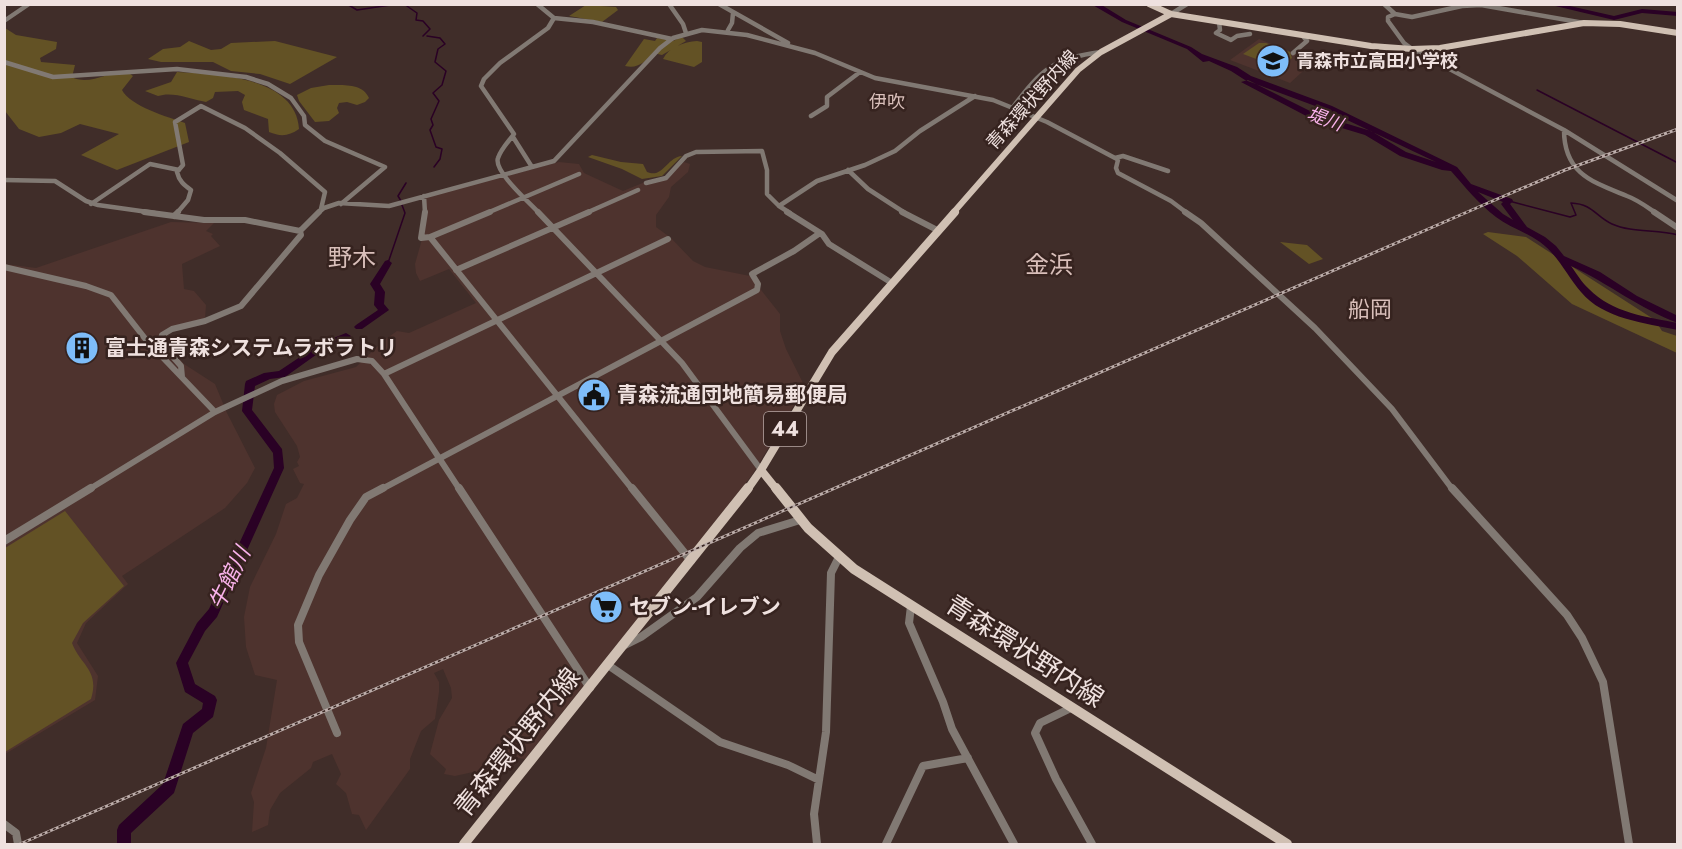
<svg xmlns="http://www.w3.org/2000/svg" width="1682" height="849" viewBox="0 0 1682 849" font-family="Jost,'Noto Sans JP',sans-serif">
  <rect width="100%" height="100%" fill="#402d29"/>
  <path fill="#4e332e" d="M 1259,39 L 1312,60 L 1313,62 L 1290,83 L 1230,60 Z
    M 559,162 L 579,164 L 584,173 L 623,191 L 645,182 L 665,177 L 684,162 L 690,164 L 688,172 L 671,187 L 669,197 L 656,215 L 656,227 L 671,238 L 693,261 L 705,267 L 750,276 L 780,314 L 780,331 L 786,349 L 805,387 L 752,475 L 525,759 L 492,754 L 484,776 L 473,772 L 455,776 L 444,774 L 446,769 L 430,754 L 439,720 L 452,698 L 451,688 L 443,669 L 434,673 L 439,682 L 439,692 L 435,719 L 421,731 L 410,759 L 410,769 L 366,830 L 359,815 L 352,814 L 346,793 L 336,784 L 341,774 L 332,754 L 313,762 L 311,768 L 280,793 L 270,810 L 268,825 L 252,832 L 254,802 L 251,793 L 266,748 L 277,680 L 255,675 L 246,647 L 244,617 L 250,587 L 276,534 L 286,504 L 297,498 L 304,484 L 300,483 L 293,469 L 299,466 L 297,462 L 300,457 L 297,446 L 275,412 L 274,404 L 277,395 L 304,381 L 356,367 L 383,341 L 397,331 L 409,333 L 476,303 L 449,269 L 420,281 L 416,273 L 415,264 L 426,225 L 426,197 Z
    M 171,222 L 214,223 L 206,231 L 213,234 L 211,236 L 220,246 L 182,264 L 184,289 L 194,291 L 206,305 L 205,318 L 169,329 L 163,340 L 184,364 L 215,384 L 227,413 L 255,468 L 247,483 L 225,508 L 122,576 L 128,584 L 86,623 L 77,643 L 98,676 L 95,700 L 5,754 L 5,264 L 36,268 Z"/>
  <path fill="#635225" d="M 586,5 L 616,7 L 618,10 L 602,22 L 569,16 Z
    M 5,28 L 16,35 L 57,42 L 56,49 L 40,58 L 41,62 L 75,65 L 72,77 C 88,86 109,72 126,71 L 133,76 L 122,90 C 130,106 168,117 185,123 L 189,142 L 117,170 L 81,155 L 119,134 L 80,124 L 61,133 L 39,137 L 19,129 L 5,111 Z
    M 682,37 L 686,41 L 662,55 L 653,53 C 645,62 638,69 625,66 L 644,39 L 655,41 L 657,38 L 673,41 Z
    M 189,41 L 211,50 L 221,49 L 231,43 L 275,41 L 337,57 L 290,84 L 260,74 L 231,71 L 213,62 L 161,62 L 148,59 L 163,49 L 180,47 Z
    M 697,41 L 702,42 L 702,62 L 694,67 L 663,59 C 669,47 684,42 697,41 Z
    M 1259,43 L 1266,43 L 1290,52 L 1292,58 L 1280,68 L 1243,54 Z
    M 177,72 C 215,74 296,76 299,129 C 289,136 281,137 269,132 L 268,119 L 244,110 L 242,102 L 245,95 L 238,91 L 215,92 L 213,98 L 206,102 C 191,99 172,91 158,96 L 145,91 L 171,82 Z
    M 329,85 C 342,85 363,83 369,98 L 365,102 L 357,105 L 347,102 L 339,103 L 337,108 L 339,113 L 329,121 L 315,122 L 299,101 L 297,95 L 311,88 Z
    M 592,155 L 621,162 L 643,164 L 647,172 C 663,179 667,157 682,156 L 662,176 L 642,179 L 622,169 L 588,157 Z
    M 1488,232 L 1526,237 L 1655,320 L 1662,331 L 1677,336 L 1677,353 L 1572,304 L 1517,256 L 1483,234 Z
    M 1280,242 L 1307,245 L 1323,259 L 1309,264 Z
    M 65,511 L 124,586 L 83,623 L 72,643 C 80,665 100,670 91,699 L 5,752 L 5,548 Z"/>
  <g fill="none" stroke-linecap="round" stroke-linejoin="round">
    <path stroke="#2a0125" stroke-width="1.5" d="M 347,4 L 357,10 L 397,4
      M 404,4 L 417,13 L 416,20 L 423,21 L 430,29 L 423,36
      M 427,36 L 440,38 L 445,44 L 438,49 L 435,62 L 446,71 L 442,85 L 433,93 L 439,101 L 431,119 L 433,125 L 430,130 L 436,147 L 442,149 L 440,159 L 434,167
      M 1537,90 L 1678,163
      M 401,201 L 398,196 L 406,183
      M 1509,201 L 1570,217 L 1576,215 L 1571,203 C 1593,204 1595,216 1612,224 C 1632,233 1657,229 1678,235
      M 388,263 L 405,213 L 402,205"/>
    <path fill="#2a0125" fill-rule="evenodd" d="M 1091,4 L 1100,4 L 1126,20 L 1191,47 L 1202,54 L 1237,67 L 1251,76 L 1332,106 L 1457,167 L 1471,184 L 1512,199 L 1513,201 L 1510,204 L 1527,227 L 1545,237 L 1556,246 L 1564,256 L 1600,272 L 1637,296 L 1678,316 L 1678,323 C 1640,309 1608,283 1571,266 C 1577,274 1582,283 1589,289 C 1612,313 1647,317 1678,323 L 1678,330 C 1645,323 1603,319 1581,292 C 1567,276 1558,255 1540,242 C 1526,232 1509,227 1496,217 C 1479,204 1465,187 1451,171 L 1442,170 L 1400,156 L 1365,135 L 1312,119 L 1241,82 L 1248,80 L 1318,115 L 1371,131 L 1406,152 L 1436,162 L 1326,110 L 1245,80 L 1231,71 L 1209,61 L 1203,62 L 1187,49 L 1122,22 ZM 1478,192 L 1503,202 L 1501,204 L 1513,220 L 1503,214 Z
      M 1547,4 L 1561,4 L 1614,16 L 1642,9 L 1678,12 L 1678,16 L 1642,13 L 1614,20 Z
      M 388,260 L 392,263 L 380,284 L 385,292 L 384,304 L 389,310 L 362,329 L 356,329 L 354,327 L 356,325 L 378,310 L 374,305 L 375,292 L 370,284 L 385,261 Z
      M 346,333 L 351,336 L 349,338 L 327,347 L 285,377 L 270,379 L 255,386 L 252,410 L 282,449 L 284,468 L 217,617 L 205,631 L 188,663 L 195,684 L 215,696 L 217,700 L 213,717 L 193,733 L 174,793 L 131,833 L 131,844 L 117,844 L 117,830 L 119,825 L 163,784 L 183,724 L 202,709 L 203,703 L 185,692 L 176,663 L 197,623 L 209,609 L 274,468 L 273,453 L 242,411 L 245,384 L 246,381 L 264,373 L 279,371 L 321,343 Z"/>
    <path stroke="#817973" stroke-width="4.5" d="M 537,4 L 554,18
      M 669,4 L 683,24 L 686,33
      M 719,4 L 788,43
      M 1384,4 L 1395,14 L 1412,17 L 1462,6 L 1481,5 L 1584,23
      M 1171,14 L 1187,4
      M 1395,14 L 1388,17 L 1388,21 L 1404,43 L 1412,49 L 1564,130 L 1678,201
      M 554,18 L 593,22 L 672,39
      M 4,21 L 29,4
      M 1219,22 L 1220,30 L 1216,33 L 1231,40 L 1237,36 L 1250,34
      M 728,30 L 732,23 L 733,13
      M 1293,53 L 1307,41 L 1302,35
      M 4,62 L 53,77 L 177,69 L 246,77 L 268,84 L 291,98 L 304,116 L 305,125 L 325,141 L 385,167 L 341,204
      M 1013,107 C 1041,70 1053,58 1101,52
      M 811,116 L 827,106 L 827,97 L 860,72
      M 1564,130 C 1564,174 1593,182 1627,196 C 1638,200 1647,207 1656,213
      M 513,137 L 532,167
      M 1115,158 L 1123,156 L 1168,171
      M 848,170 L 868,189 L 905,213
      M 4,180 L 55,181 L 86,201 L 98,205 L 155,213
      M 646,183 L 666,178 L 686,156 L 696,152 L 762,151 L 767,170 L 767,194 L 779,206 L 817,181 L 865,165 L 895,151 L 920,131 L 975,96
      M 424,196 L 425,213
      M 91,204 L 150,164 L 179,170
      M 779,206 L 790,213
      M 177,213 L 188,200 L 191,190 C 184,185 179,181 177,172 L 183,165 L 175,122 L 201,106 L 245,128 L 280,153 L 325,192 L 321,209
      M 318,213 L 324,208 L 339,203 L 389,206 L 554,161 L 660,48 L 673,38 L 702,30 L 747,35 L 815,53 L 875,78 L 993,100 L 1047,122 L 1115,158 L 1118,160 L 1116,168 L 1118,173 L 1171,201 L 1187,213
      M 487,213 L 579,174
      M 539,213 C 530,203 493,171 498,158 C 501,149 509,141 514,134 L 481,86 L 484,79 L 500,63 L 548,28 L 554,18
      M 586,213 L 638,190"/>
    <path stroke="#817973" stroke-width="6" d="M 144,212 L 204,220 L 245,220 L 300,231
      M 425,212 L 421,238 L 430,237 L 633,490
      M 538,212 L 682,363 L 761,470
      M 787,212 L 822,234 L 829,244 L 892,283
      M 902,212 L 939,231
      M 1185,212 L 1201,223 L 1315,328 L 1392,409 L 1453,490
      M 1654,212 L 1678,228
      M 174,216 L 178,212
      M 430,237 L 490,212
      M 4,267 L 86,286 L 111,295 L 147,341 L 215,412
      M 456,270 L 589,212
      M 384,374 L 668,239
      M 182,377 L 181,366 L 160,342 L 162,335 L 172,329 L 205,321 L 241,306 L 301,235 L 300,231 L 319,212
      M 88,490 L 215,412 L 282,381 L 357,359 L 372,361 L 384,374 L 460,490
      M 380,490 L 757,290 L 758,284 L 752,274 L 794,251 L 820,233"/>
    <path stroke="#817973" stroke-width="8" d="M 459,488 L 590,688
      M 632,488 L 691,561
      M 1452,488 L 1567,615 L 1582,638 L 1603,682 L 1629,844
      M 4,541 L 91,488
      M 911,606 L 909,623 L 943,702 L 952,729 L 1014,844
      M 623,646 L 641,637 L 697,597 L 740,548 L 758,533 L 800,520
      M 608,665 L 720,742 L 788,765 L 819,780
      M 1071,708 L 1040,723 L 1035,733 L 1056,779 L 1092,844
      M 337,733 L 299,642 L 298,625 L 319,575 L 350,520 L 366,497 L 383,488
      M 4,824 L 16,833 L 18,844
      M 817,844 L 814,814 L 826,732 L 831,573 L 839,557
      M 886,844 L 923,766 L 968,758"/>
    <path stroke="#d0c0b3" stroke-width="6" d="M 1149,4 L 1171,14 L 1371,46 L 1412,49 L 1440,48 L 1584,23 L 1620,24 L 1678,33
      M 953,213 L 1078,70 L 1101,52 L 1171,14"/>
    <path stroke="#d0c0b3" stroke-width="8" d="M 761,470 L 777,490
      M 747,490 L 761,470 L 832,352 L 955,212"/>
    <path stroke="#d0c0b3" stroke-width="10" d="M 776,488 L 808,528 L 854,569 L 1287,844
      M 464,844 L 748,488"/>
    <defs>
      <path id="rail" d="M 20,844 L 1481,206 L 1565,170 L 1678,129"/>
    </defs>
    <use href="#rail" stroke="#bcadaa" stroke-width="3"/>
    <use href="#rail" stroke="#36231f" stroke-width="1.5" stroke-dasharray="3" stroke-linecap="butt"/>
  </g>
  <defs>
    <symbol id="school-disc" viewBox="-11 -11 22 22"><circle r="9.5" fill="#7ebdf9" stroke="#36231f"/><path d="M0-5L7-2L0 1L-7-2ZM-4 1L0 2.5L4 1V4Q0 6-4 4Z" fill="#111"/></symbol>
    <symbol id="building-disc" viewBox="-11 -11 22 22"><circle r="9.5" fill="#7ebdf9" stroke="#36231f"/><path d="M-4-6H4V6H1V3H-1V6H-4ZM-2.5-4.3h1.7v1.8h-1.7ZM.8-4.3h1.7v1.8H.8ZM-2.5-1h1.7V.8h-1.7ZM.8-1h1.7V.8H.8Z" fill="#111"/></symbol>
    <symbol id="civic-disc" viewBox="-11 -11 22 22"><circle r="9.5" fill="#7ebdf9" stroke="#36231f"/><path d="M-.6-6.5H3V-4.5H.6V-3L4-1V1h2V6H-6V1h2V-1L-.6-3ZM-1.2 2.5V6h2.4V2.5Z" fill="#111"/></symbol>
    <symbol id="supermarket-disc" viewBox="-11 -11 22 22"><circle r="9.5" fill="#7ebdf9" stroke="#36231f"/><path d="M-6-5.5h2.5l.6 2H6L4.5 2H-2.5L-4.4-4H-6ZM-1.5 3.2a1.3 1.3 0 1 0 .1 0ZM3 3.2a1.3 1.3 0 1 0 .1 0Z" fill="#111"/></symbol>
  </defs>
  <g fill-rule="evenodd">
    <use href="#school-disc" x="1254" y="42" width="38" height="38"/>
    <use href="#building-disc" x="63" y="329" width="38" height="38"/>
    <use href="#civic-disc" x="575" y="376" width="38" height="38"/>
    <use href="#supermarket-disc" x="587" y="588" width="38" height="38"/>
  </g>
  <g text-anchor="middle" dominant-baseline="central" stroke-width="5" stroke-linejoin="round" paint-order="stroke">
    <g font-size="18" font-weight="bold" fill="#efe1df" stroke="#36231f" text-anchor="start">
      <text x="1296" y="61">青森市立高田小学校</text>
    </g>
    <g font-size="18" fill="#efe1df" stroke="#36231f">
      <text transform="translate(1032 100) rotate(-48)">青森環状野内線</text>
    </g>
    <g font-size="18" fill="#d9bfba" stroke="#36231f">
      <text x="887" y="102">伊吹</text>
    </g>
    <g font-size="18" font-style="italic" fill="#f9b2eb" stroke="#36231f">
      <text transform="translate(1325 119) rotate(20)">堤川</text>
    </g>
    <rect fill="#36231f" stroke="#b8a8a5" stroke-width="1.5" x="764" y="412" width="42" height="34" rx="4.5"/>
    <g font-size="20" font-weight="bold" fill="#efe1df">
      <text x="785" y="429">44</text>
    </g>
    <g font-size="21" font-weight="bold" fill="#efe1df" stroke="#36231f" text-anchor="start">
      <text x="105" y="348">富士通青森システムラボラトリ</text>
      <text x="617" y="395">青森流通団地簡易郵便局</text>
      <text x="629" y="607">セブン-イレブン</text>
    </g>
    <g font-size="22" fill="#d9bfba" stroke="#36231f">
      <text x="1370" y="309">船岡</text>
    </g>
    <g font-size="22" font-style="italic" fill="#f9b2eb" stroke="#36231f">
      <text transform="translate(229 578) rotate(-64)">牛館川</text>
    </g>
    <g font-size="24" fill="#d9bfba" stroke="#36231f">
      <text x="352" y="257">野木</text>
      <text x="1049" y="264">金浜</text>
    </g>
    <g font-size="26" fill="#efe1df" stroke="#36231f">
      <text transform="translate(1025 651) rotate(33)">青森環状野内線</text>
      <text transform="translate(517 742) rotate(-51)">青森環状野内線</text>
    </g>
  </g>
  <rect width="1682" height="849" fill="none" stroke="#efe1df" stroke-width="12"/>
</svg>
